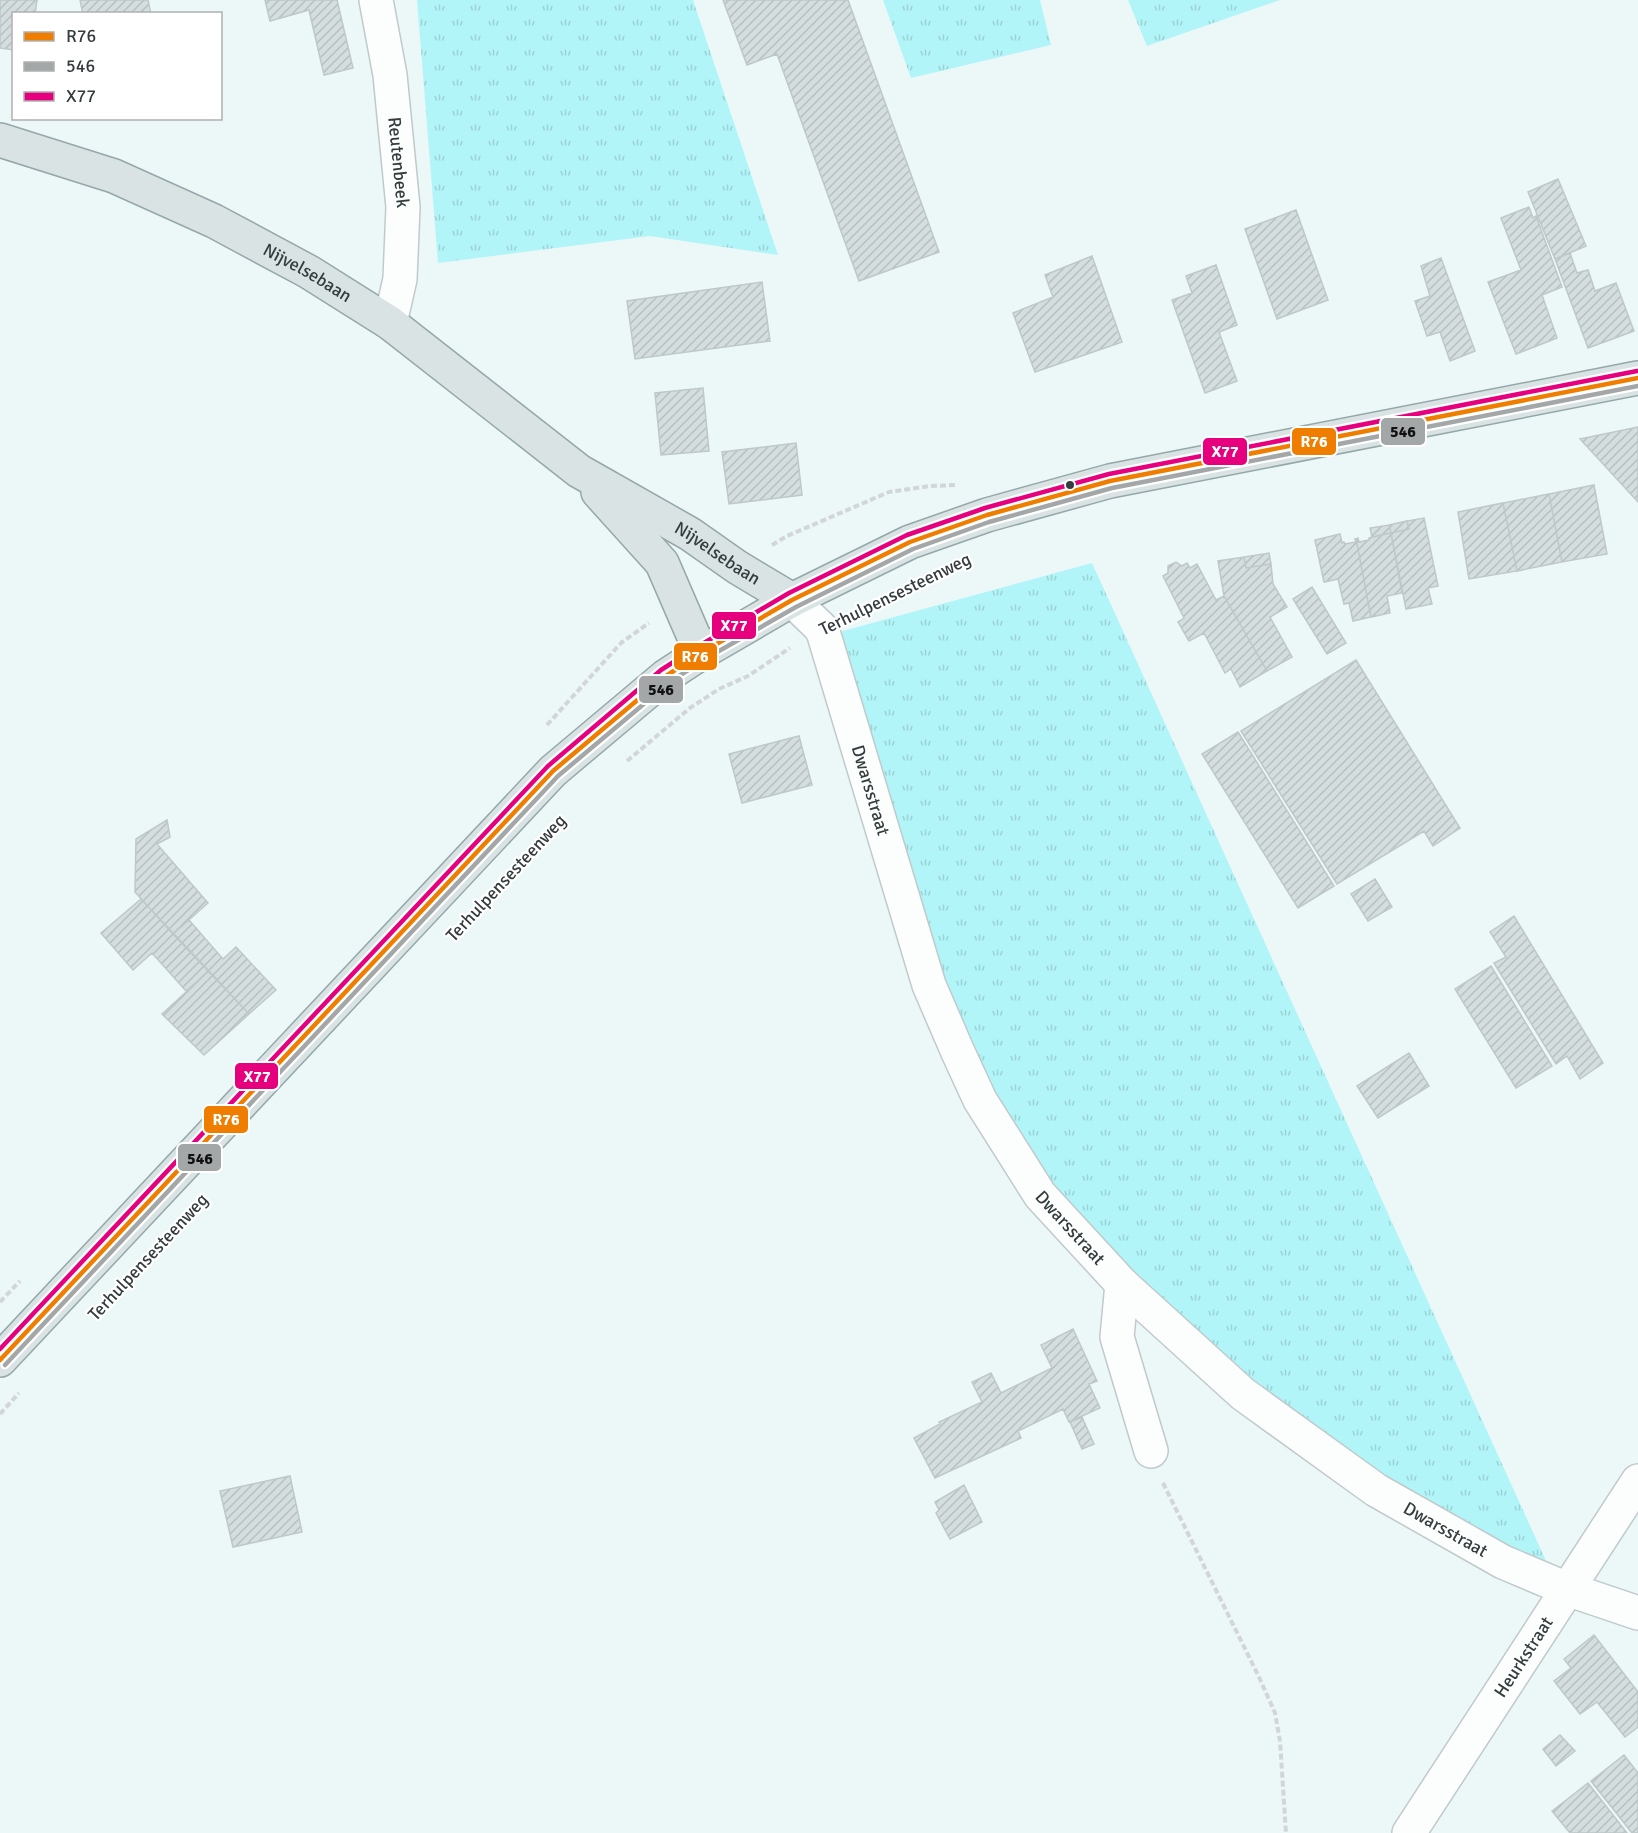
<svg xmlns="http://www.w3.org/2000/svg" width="1638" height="1833" viewBox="0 0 1638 1833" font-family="Signika,sans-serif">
  <defs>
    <pattern id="grass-tufts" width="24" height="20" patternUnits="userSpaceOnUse" patternTransform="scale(1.5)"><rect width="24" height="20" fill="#b2f5f9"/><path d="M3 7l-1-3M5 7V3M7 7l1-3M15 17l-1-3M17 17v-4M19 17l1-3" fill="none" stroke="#9ad3d6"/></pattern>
    <pattern id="building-hatch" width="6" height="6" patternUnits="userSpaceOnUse" patternTransform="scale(1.5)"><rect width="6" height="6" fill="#d5dedf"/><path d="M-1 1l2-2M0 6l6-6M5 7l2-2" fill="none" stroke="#b7bfc0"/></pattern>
  </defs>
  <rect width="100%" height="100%" fill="#ecf7f8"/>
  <path fill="url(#grass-tufts)" d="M 417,0 L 693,0 L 778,255 L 650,236 L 438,263 Z
    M 883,0 L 1040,0 L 1051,45 L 911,78 Z
    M 1128,0 L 1280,0 L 1147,46 Z
    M 1092,563 L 1547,1563 L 1516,1556 L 1364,1468 L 1188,1332 L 1066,1208 L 979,1068 L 943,987 L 839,632 Z"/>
  <path fill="url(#building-hatch)" stroke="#bfc8c8" stroke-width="1.5" d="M 0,0 L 37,0 L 35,14 L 14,14 L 14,50 L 0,48 Z
    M 80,0 L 148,0 L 151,14 L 83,14 Z
    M 265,0 L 337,0 L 353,68 L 324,75 L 309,10 L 270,21 Z
    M 723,0 L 848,0 L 939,252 L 859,281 L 777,54 L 747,65 Z
    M 1558,179 L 1586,246 L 1555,259 L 1528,192 Z
    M 1529,207 L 1533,218 L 1536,216 L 1562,287 L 1542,295 L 1557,338 L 1516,354 L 1488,282 L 1521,270 L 1501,218 Z
    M 1296,210 L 1328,300 L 1277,319 L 1245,229 Z
    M 1570,253 L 1577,273 L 1588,270 L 1595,291 L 1616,283 L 1634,331 L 1588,348 L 1555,259 Z
    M 1092,256 L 1122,342 L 1035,372 L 1013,313 L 1053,297 L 1045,275 Z
    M 1441,258 L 1475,351 L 1450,361 L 1440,332 L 1427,336 L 1415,301 L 1430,296 L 1421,266 Z
    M 1216,265 L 1237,325 L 1219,332 L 1237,381 L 1205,393 L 1172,300 L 1192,293 L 1186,276 Z
    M 762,282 L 770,341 L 635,359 L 627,301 Z
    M 703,388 L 709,451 L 661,455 L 655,393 Z
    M 1638,427 L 1638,502 L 1580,439 Z
    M 796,443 L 802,495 L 729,504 L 722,452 Z
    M 1594,485 L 1607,554 L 1562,562 L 1549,494 Z
    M 1549,494 L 1562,562 L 1517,571 L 1503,503 Z
    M 1503,503 L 1517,571 L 1469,579 L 1458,512 Z
    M 1424,518 L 1438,586 L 1428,588 L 1432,604 L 1406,609 L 1391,533 L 1409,529 L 1407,521 Z
    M 1407,521 L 1409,529 L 1391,533 L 1389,525 Z
    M 1389,525 L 1391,533 L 1372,537 L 1370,528 Z
    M 1391,533 L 1402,593 L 1387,596 L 1390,613 L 1371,617 L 1356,539 L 1358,538 L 1359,542 L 1369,540 L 1369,538 L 1372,537 Z
    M 1340,534 L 1342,543 L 1344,542 L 1345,544 L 1356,542 L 1355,539 L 1356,539 L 1371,617 L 1353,621 L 1349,603 L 1344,604 L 1338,579 L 1324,582 L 1315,540 Z
    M 1269,553 L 1271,564 L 1246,568 L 1244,557 Z
    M 1244,557 L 1246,568 L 1271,564 L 1273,584 L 1287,607 L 1270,617 L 1292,657 L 1267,671 L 1224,596 L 1218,561 Z
    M 1176,562 L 1182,566 L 1187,563 L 1190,568 L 1197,564 L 1216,600 L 1224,596 L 1267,671 L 1240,687 L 1231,669 L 1225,673 L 1204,633 L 1189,641 L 1178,622 L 1184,618 L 1163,576 L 1168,573 L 1168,566 Z
    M 1312,587 L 1346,643 L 1327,654 L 1293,599 Z
    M 1356,660 L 1460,828 L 1433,846 L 1424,831 L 1337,884 L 1241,731 Z
    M 1238,732 L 1334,886 L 1298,908 L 1202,754 Z
    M 799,736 L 812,785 L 742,803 L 729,754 Z
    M 167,820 L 170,837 L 157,844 L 208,903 L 173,934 L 135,892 L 136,839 Z
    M 1375,879 L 1392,907 L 1368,921 L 1351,894 Z
    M 141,899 L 209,971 L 186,991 L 152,953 L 133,970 L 101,933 Z
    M 1514,916 L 1603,1063 L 1580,1079 L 1567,1056 L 1556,1064 L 1494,963 L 1506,957 L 1490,932 Z
    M 189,920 L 223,959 L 236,947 L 276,990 L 249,1014 L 173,934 Z
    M 1491,966 L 1552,1066 L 1516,1088 L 1455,989 Z
    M 209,971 L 249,1014 L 204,1055 L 162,1014 Z
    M 1409,1053 L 1429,1086 L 1378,1118 L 1357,1086 Z
    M 1073,1329 L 1097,1381 L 1089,1384 L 1100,1408 L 1069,1422 L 1063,1409 L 1018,1431 L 1021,1438 L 935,1478 L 914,1438 L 940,1424 L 939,1422 L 982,1402 L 972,1382 L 991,1373 L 1001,1393 L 1052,1368 L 1041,1345 Z
    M 1082,1417 L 1094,1444 L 1082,1449 L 1070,1422 Z
    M 290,1476 L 302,1532 L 233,1547 L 220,1491 Z
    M 964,1485 L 982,1522 L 950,1539 L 936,1513 L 939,1510 L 935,1502 Z
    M 1594,1635 L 1638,1692 L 1638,1727 L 1625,1737 L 1597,1702 L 1580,1714 L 1554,1681 L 1571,1668 L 1564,1659 Z
    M 1560,1735 L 1575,1751 L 1556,1766 L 1543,1749 Z
    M 1624,1755 L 1638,1773 L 1638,1833 L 1632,1833 L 1591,1781 Z
    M 1588,1783 L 1627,1833 L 1570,1833 L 1552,1811 Z"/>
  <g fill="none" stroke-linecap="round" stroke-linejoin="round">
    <defs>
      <g id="minor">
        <path id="s1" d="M 376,0 L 390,75 L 403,207 L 400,279 L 390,323"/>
        <path id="s2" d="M 792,600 L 821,628 L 824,635 L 929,985 L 957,1050 L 980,1100 L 1040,1195 L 1122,1284 L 1243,1394 L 1376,1490 L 1503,1562 L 1567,1589 L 1638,1613"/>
        <path d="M 1122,1284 L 1117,1337 L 1151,1451"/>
        <path id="s3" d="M 1409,1833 L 1638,1481"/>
      </g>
      <g id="major">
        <path id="s4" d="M 0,140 L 114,176 L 214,221 L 309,272 L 390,323 L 579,471 L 690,534 L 737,567 L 792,600"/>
        <path d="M 598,492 L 662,563 L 701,653"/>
        <path d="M 0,1360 L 553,771 L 666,676 L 701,653 L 792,600 L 910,542 L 987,515 L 1110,481 L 1638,378"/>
      </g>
    </defs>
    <use href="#minor" stroke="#c1cacb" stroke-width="36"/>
    <use href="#major" stroke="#94a8a9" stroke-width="36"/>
    <path stroke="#d2d6d7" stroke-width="4" stroke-dasharray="6 3" stroke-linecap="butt" d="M 772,545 L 787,536 L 889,492 L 930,486 L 957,485
      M 547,725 L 621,643 L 649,623
      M 627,761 L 690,708 L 719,689 L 748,676 L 790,648
      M 0,1302 L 20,1281
      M 0,1414 L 19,1393
      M 1163,1483 L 1259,1677 L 1275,1713 L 1280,1741 L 1286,1833"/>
    <use href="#minor" stroke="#fcfefe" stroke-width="33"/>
    <use href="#major" stroke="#d9e3e4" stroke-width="33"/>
    <defs>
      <path id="bus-1" d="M 0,1360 L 553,771 L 666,676 L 701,653 L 792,600 L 910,542 L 987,515 L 1110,481 L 1638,378"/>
      <path id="bus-2" d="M 5,1365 L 558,776 L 670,682 L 705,659 L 796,607 L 913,549 L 989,522 L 1112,488 L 1638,386"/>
      <path id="bus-3" d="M 0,1349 L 548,766 L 661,670 L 697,647 L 789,593 L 907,535 L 985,508 L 1109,474 L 1637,371"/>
    </defs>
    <use href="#bus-1" stroke="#fff" stroke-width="9"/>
    <use href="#bus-2" stroke="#fff" stroke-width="9"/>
    <use href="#bus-3" stroke="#fff" stroke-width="9"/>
    <use href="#bus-1" stroke="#ef7d00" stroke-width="4.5"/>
    <use href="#bus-2" stroke="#a4a7a8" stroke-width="4.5"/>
    <use href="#bus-3" stroke="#e6007e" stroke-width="4.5"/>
  </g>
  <circle fill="#343c3d" stroke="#fff" stroke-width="2" cx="1070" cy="485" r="5"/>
  <g text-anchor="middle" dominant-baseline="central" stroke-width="4.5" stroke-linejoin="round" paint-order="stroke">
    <g font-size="18" fill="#343c3d" stroke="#fff">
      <text stroke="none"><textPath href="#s1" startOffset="164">Reutenbeek</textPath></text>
      <text stroke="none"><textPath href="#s4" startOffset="336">Nijvelsebaan</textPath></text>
      <text stroke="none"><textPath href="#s4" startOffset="834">Nijvelsebaan</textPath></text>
      <text transform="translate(895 594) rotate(-26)">Terhulpensesteenweg</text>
      <text stroke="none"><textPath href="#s2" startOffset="210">Dwarsstraat</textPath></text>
      <text transform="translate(506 878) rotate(-47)">Terhulpensesteenweg</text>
      <text stroke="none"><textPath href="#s2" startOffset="696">Dwarsstraat</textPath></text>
      <text transform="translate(148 1257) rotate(-47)">Terhulpensesteenweg</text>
      <text stroke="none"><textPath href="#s2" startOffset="1180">Dwarsstraat</textPath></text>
      <text stroke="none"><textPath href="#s3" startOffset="210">Heurkstraat</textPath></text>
    </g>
  </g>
  <g stroke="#fff" stroke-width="2">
    <rect x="1380" y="417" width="46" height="29" rx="6" fill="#a4a7a8"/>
    <rect x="1291" y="427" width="46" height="29" rx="6" fill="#ef7d00"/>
    <rect x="1202" y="437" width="46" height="29" rx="6" fill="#e6007e"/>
    <rect x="711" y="611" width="46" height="29" rx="6" fill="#e6007e"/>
    <rect x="673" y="642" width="45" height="29" rx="6" fill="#ef7d00"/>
    <rect x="638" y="675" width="46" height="29" rx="6" fill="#a4a7a8"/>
    <rect x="234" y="1062" width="45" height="28" rx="6" fill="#e6007e"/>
    <rect x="203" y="1105" width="46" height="29" rx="6" fill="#ef7d00"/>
    <rect x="177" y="1143" width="45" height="29" rx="6" fill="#a4a7a8"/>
  </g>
  <g font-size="16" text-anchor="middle" font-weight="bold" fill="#fff">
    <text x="1314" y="447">R76</text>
    <text x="1225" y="457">X77</text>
    <text x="734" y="631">X77</text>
    <text x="695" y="662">R76</text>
    <text x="257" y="1082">X77</text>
    <text x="226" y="1125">R76</text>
  </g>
  <g font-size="16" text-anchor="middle" font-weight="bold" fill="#111">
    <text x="1403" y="437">546</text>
    <text x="661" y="695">546</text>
    <text x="200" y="1164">546</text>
  </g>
  <rect x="12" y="12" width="210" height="108" fill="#ffffff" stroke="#aeb1b1" stroke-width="1.5"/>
  <rect x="24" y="32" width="30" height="9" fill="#ef7d00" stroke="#aeb1b1" stroke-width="1.5"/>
  <text x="66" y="42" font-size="18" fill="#343c3d">R76</text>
  <rect x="24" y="62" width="30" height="9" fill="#a4a7a8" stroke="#aeb1b1" stroke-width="1.5"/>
  <text x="66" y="72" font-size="18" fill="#343c3d">546</text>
  <rect x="24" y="92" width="30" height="9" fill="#e6007e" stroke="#aeb1b1" stroke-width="1.5"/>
  <text x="66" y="102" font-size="18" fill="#343c3d">X77</text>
</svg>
